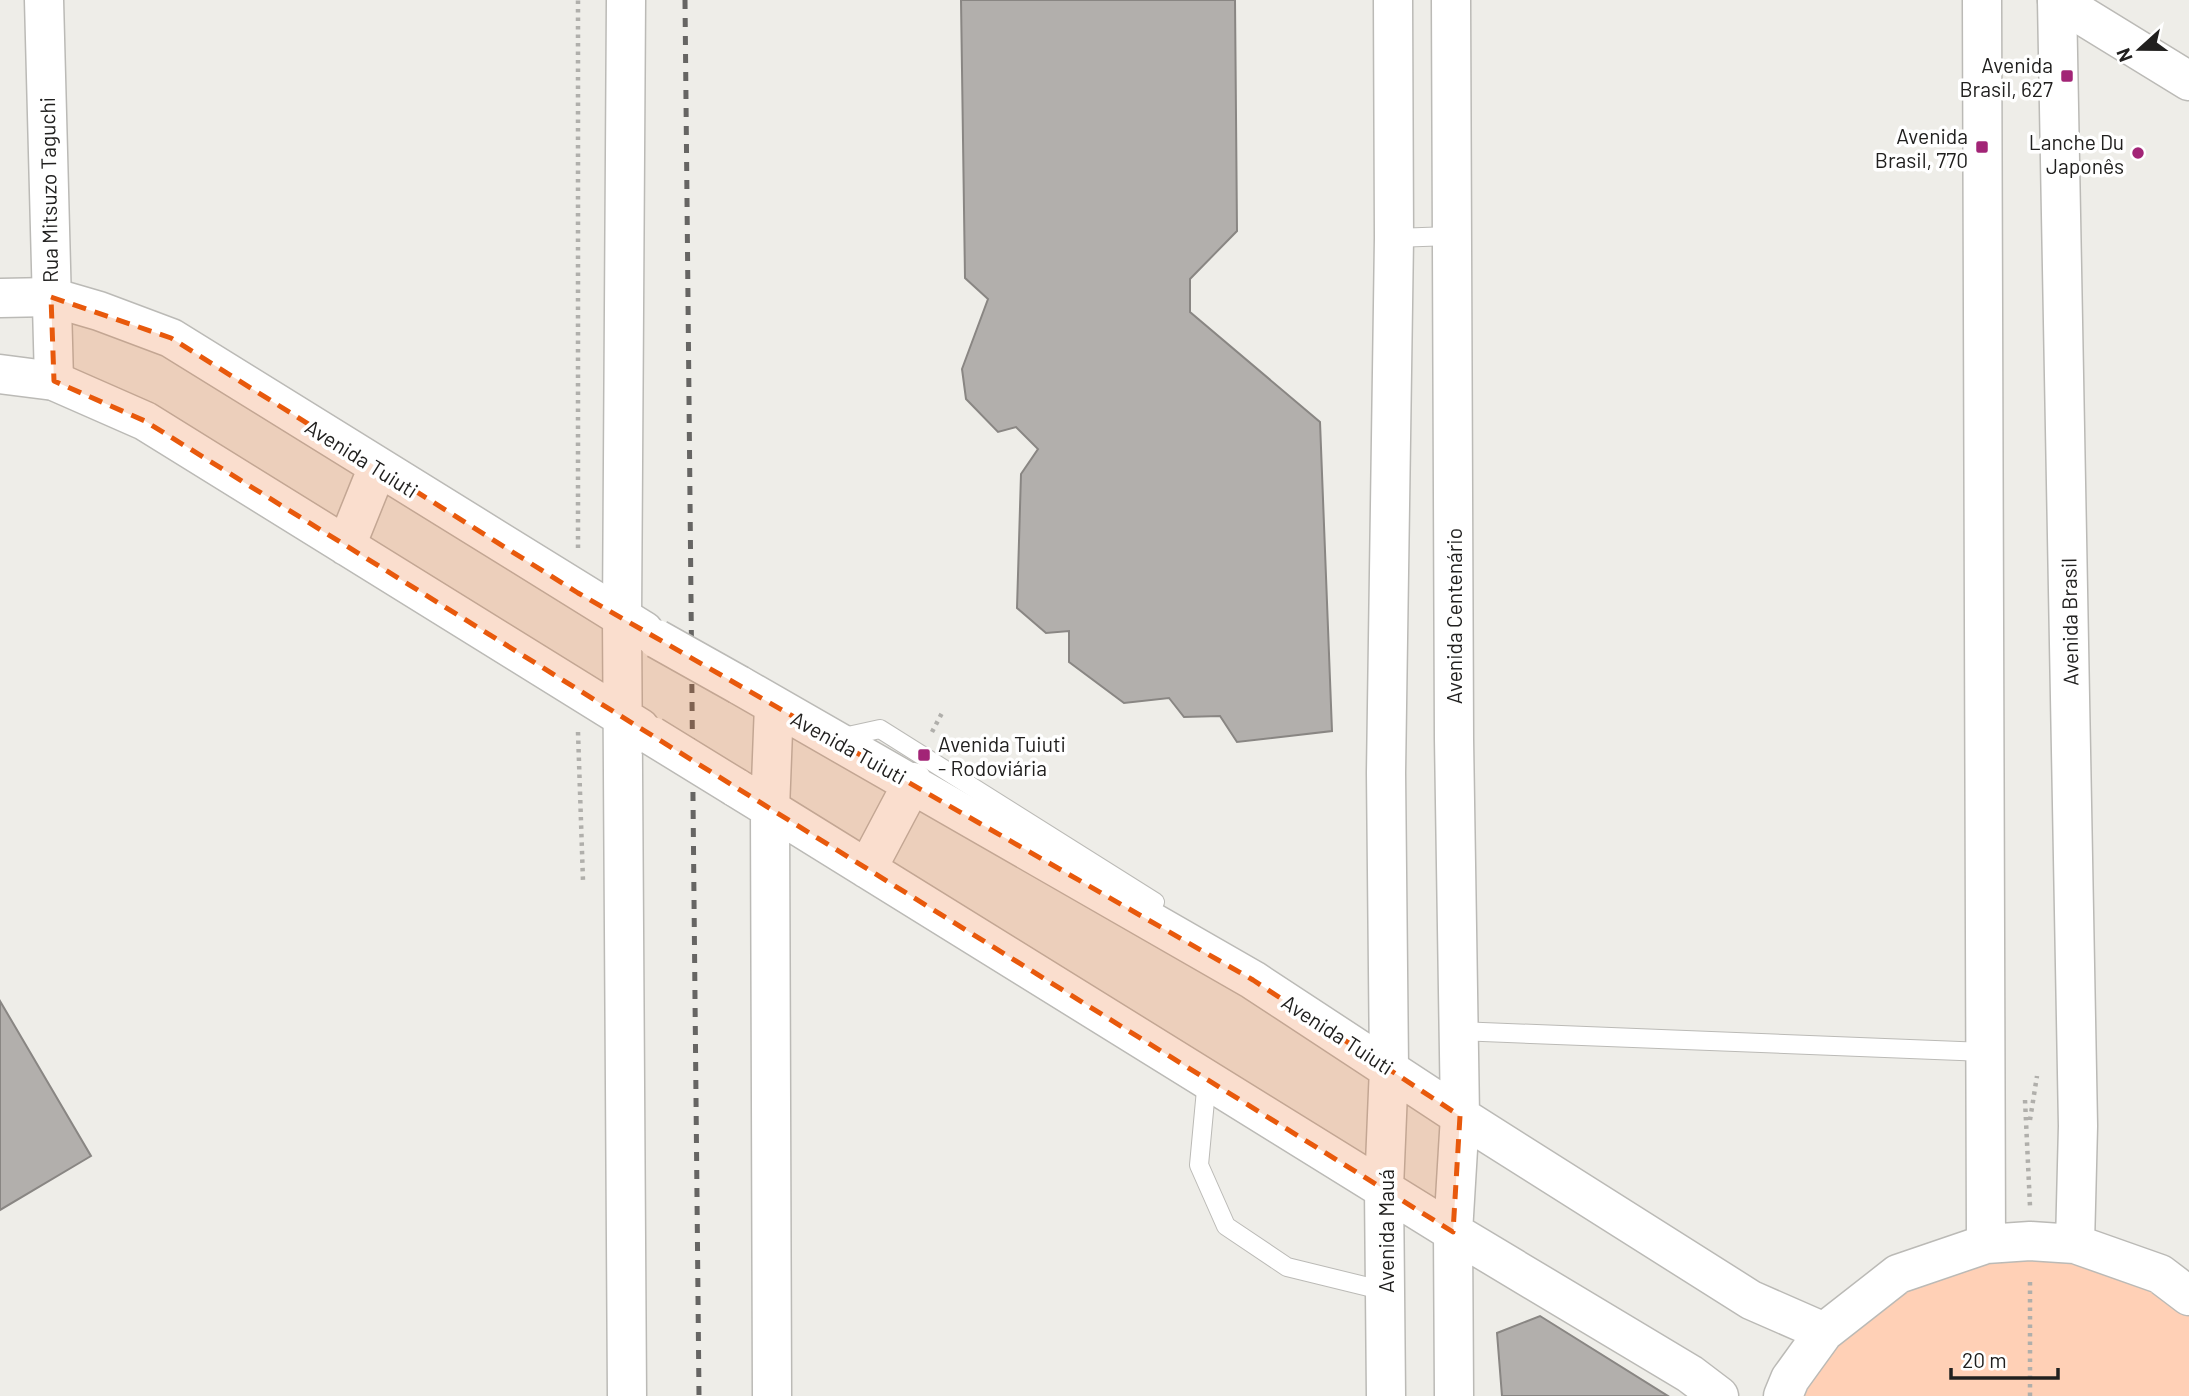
<svg xmlns="http://www.w3.org/2000/svg" width="2189" height="1396" viewBox="0 0 2189 1396" font-family="Barlow,sans-serif">
  <rect width="100%" height="100%" fill="#eeede8"/>
  <path fill="#ffd0b6" d="M 2030,1241 L 2189,1296 L 2189,1396 L 1783,1396 L 1898,1274 Z"/>
  <path fill="#b2afac" stroke="#898683" stroke-width="2" d="M 961,0 L 1235,0 L 1237,231 L 1190,279 L 1190,312 L 1320,422 L 1332,731 L 1237,742 L 1220,716 L 1184,717 L 1169,698 L 1124,703 L 1069,662 L 1069,631 L 1046,633 L 1017,608 L 1021,474 L 1038,449 L 1016,427 L 998,432 L 966,399 L 962,369 L 988,299 L 965,278 Z
    M 0,1001 L 91,1156 L 0,1210 Z
    M 1540,1316 L 1668,1396 L 1502,1396 L 1497,1333 Z"/>
  <g fill="none" stroke-linecap="round" stroke-linejoin="round">
    <defs>
      <path id="service" d="M 1394,238 L 1451,236
        M 839,738 L 880,729 L 1155,902
        M 1458,1031 L 1985,1052
        M 1207,1079 L 1199,1165 L 1226,1226 L 1287,1267 L 1385,1291"/>
      <path id="tertiary" d="M 44,0 L 54,381
        M 2057,0 L 2189,81
        M 622,618 L 626,0"/>
      <path id="secondary" d="M 1451,0 L 1454,739 L 1460,1116 L 1453,1232 L 1454,1396
        M 1982,0 L 1986,1244
        M 2057,0 L 2078,1126 L 2075,1244
        M 0,298 L 51,297 L 99,311 L 171,338 L 644,631
        M 0,374 L 54,381 L 145,421 L 640,728
        M 346,546 L 377,469
        M 622,618 L 627,1396
        M 739,685 L 1253,980 L 1460,1116 L 1751,1300 L 1824,1332
        M 735,787 L 1453,1232 L 1690,1374 L 1719,1396
        M 867,869 L 913,782
        M 772,1396 L 770,809 L 774,705
        M 1386,1396 L 1384,1188 L 1389,1067 L 1386,773 L 1394,238 L 1393,0
        M 1783,1396 L 1790,1379 L 1824,1332 L 1898,1274 L 1986,1244 L 2030,1241 L 2075,1244 L 2160,1274 L 2189,1296"/>
    </defs>
    <use href="#service" stroke="#bbbab6" stroke-width="20"/>
    <use href="#tertiary" stroke="#bbbab6" stroke-width="41"/>
    <use href="#secondary" stroke="#bbbab6" stroke-width="41"/>
    <path stroke="#b0afab" stroke-width="4.5" stroke-dasharray="3.5 5" stroke-linecap="butt" d="M 578,548 L 578,0
      M 578,732 L 583,881
      M 932,732 L 943,711
      M 2025,1100 L 2030,1206
      M 2030,1120 L 2037,1076
      M 2030,1396 L 2030,1278"/>
    <use href="#service" stroke="#fff" stroke-width="18"/>
    <use href="#tertiary" stroke="#fff" stroke-width="38"/>
    <use href="#secondary" stroke="#fff" stroke-width="38"/>
    <path stroke="#666563" stroke-width="5" stroke-dasharray="9 9" stroke-linecap="butt" d="M 685,0 L 699,1396"/>
    <defs>
      <path id="secondary-bridge" d="M 657,639 L 739,685
        M 652,736 L 735,787"/>
    </defs>
    <use href="#secondary-bridge" stroke="#bbbab6" stroke-width="41" stroke-linecap="butt"/>
    <use href="#secondary-bridge" stroke="#fff" stroke-width="38"/>
  </g>
  <path fill="#e8590c" fill-opacity="0.2" stroke="#e8590c" stroke-width="5" stroke-dasharray="14 9" stroke-linejoin="round" d="M 51,297 L 171,338 L 578,593 L 1253,980 L 1460,1116 L 1453,1232 L 145,421 L 54,381 Z"/>
  <g fill="#a22476" stroke="#fff" stroke-width="2.5">
    <rect x="2060" y="69" width="14" height="14" rx="3.5"/>
    <rect x="1975" y="140" width="14" height="14" rx="3.5"/>
    <circle cx="2138" cy="153" r="7"/>
    <rect x="917" y="748" width="14" height="14" rx="3.5"/>
  </g>
  <g text-anchor="middle" dominant-baseline="central" stroke-width="7" stroke-linejoin="round" paint-order="stroke">
    <g font-size="21" fill="#21201f" stroke="#fff" text-anchor="end">
      <text x="2053" y="64">Avenida<tspan x="2053" dy="24">Brasil, 627</tspan></text>
      <text x="1968" y="135">Avenida<tspan x="1968" dy="24">Brasil, 770</tspan></text>
      <text x="2124" y="141">Lanche Du<tspan x="2124" dy="24">Japonês</tspan></text>
      <text x="938" y="743" text-anchor="start">Avenida Tuiuti<tspan x="938" dy="24">- Rodoviária</tspan></text>
    </g>
    <g font-size="21" fill="#21201f" stroke="#fff">
      <text transform="translate(48 190) rotate(-91)">Rua Mitsuzo Taguchi</text>
      <text transform="translate(362 458) rotate(32)">Avenida Tuiuti</text>
      <text transform="translate(1453 616) rotate(-90)">Avenida Centenário</text>
      <text transform="translate(2069 622) rotate(-91)">Avenida Brasil</text>
      <text transform="translate(849 747) rotate(29)">Avenida Tuiuti</text>
      <text transform="translate(1338 1034) rotate(33)">Avenida Tuiuti</text>
      <text transform="translate(1385 1231) rotate(-90)">Avenida Mauá</text>
    </g>
  </g>
  <g transform="translate(2140 49) rotate(249)" stroke="#ffffff" stroke-width="5" paint-order="stroke">
  <path d="M0-5L12 26L0 18L-12 26Z" fill="#21201f"/>
  <text y="-10" font-size="19" font-weight="bold" text-anchor="middle" fill="#21201f">N</text>
  </g>
  <path d="M1951 1368v10h107v-10" fill="none" stroke="#21201f" stroke-width="3.5"/>
  <text x="1962" y="1368" font-size="21" fill="#21201f" stroke="#ffffff" stroke-width="5" paint-order="stroke">20 m</text>
</svg>
